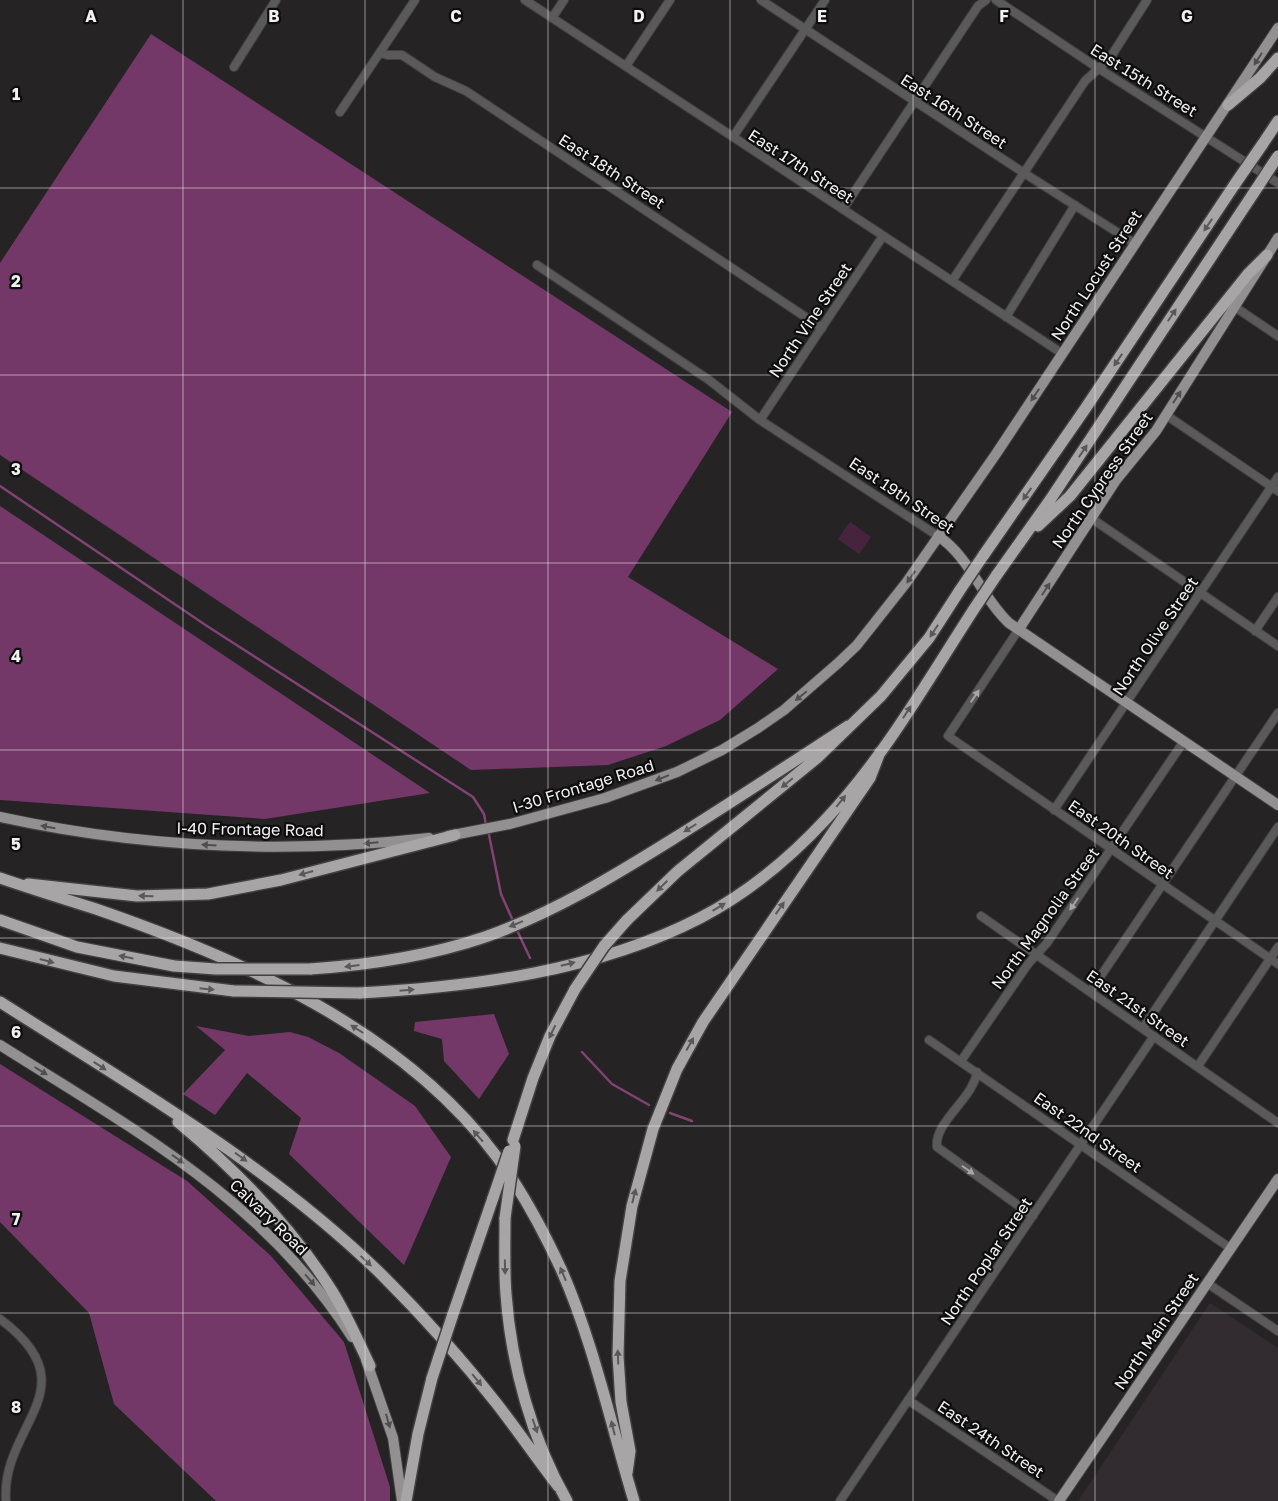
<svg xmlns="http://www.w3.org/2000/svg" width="1278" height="1501" viewBox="0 0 1278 1501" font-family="'Golos Text',sans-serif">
  <rect width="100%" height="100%" fill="#252324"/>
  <path fill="#322b30" d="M 1210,1303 L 1278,1348 L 1278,1501 L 1078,1501 Z"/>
  <path fill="#46243e" d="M 850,522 L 871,537 L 859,554 L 838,539 Z"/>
  <path fill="#743868" d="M 151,34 L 732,412 L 628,577 L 778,669 L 720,720 L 666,746 L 608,765 L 471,770 L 0,455 L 0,263 Z
    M 0,506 L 430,793 L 265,819 L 0,800 Z
    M 494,1014 L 509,1054 L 479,1099 L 444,1061 L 442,1039 L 414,1031 L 415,1022 Z
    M 196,1026 L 249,1036 L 290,1032 L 308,1037 L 339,1053 L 415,1106 L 451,1157 L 404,1265 L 289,1154 L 301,1118 L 247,1073 L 215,1115 L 183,1094 L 225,1050 Z
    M 0,1064 L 187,1181 L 271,1256 L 344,1342 L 390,1487 L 390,1501 L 216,1501 L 114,1404 L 89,1313 L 0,1222 Z"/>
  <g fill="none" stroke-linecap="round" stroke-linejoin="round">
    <path stroke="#804374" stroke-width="2.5" d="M 0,486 L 207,626 L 473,797 L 484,814 L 486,825
      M 488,830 L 501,894 L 514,923
      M 516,928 L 530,958
      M 582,1052 L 612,1084 L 649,1105
      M 670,1113 L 692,1121"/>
    <defs>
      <path id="minor" d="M 525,0 L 1063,354
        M 761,0 L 1024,173 L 1134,243
        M 996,0 L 1098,68 L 1278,183
        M 552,18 L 564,0
        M 380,53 L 387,55 L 402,55 L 435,77 L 466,91 L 822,328
        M 626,66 L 670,0
        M 234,67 L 276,0
        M 340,112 L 415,0
        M 733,137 L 825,0
        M 843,209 L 978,6 L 986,0
        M 537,265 L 709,380 L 760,420 L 938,536
        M 952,281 L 1085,81 L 1110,58 L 1147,0
        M 1235,307 L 1278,336
        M 1006,317 L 1075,205
        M 1166,415 L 1278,491
        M 760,420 L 883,236
        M 1091,518 L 1278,646
        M 1019,629 L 948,736 L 1278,964
        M 1255,631 L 1278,597
        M 1054,810 L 1278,477
        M 981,916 L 1278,1123
        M 1090,992 L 1278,713
        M 1143,1028 L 1278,827
        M 929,1040 L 1230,1248
        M 961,1061 L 1028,964 L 1047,943 L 1184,741
        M 1198,1066 L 1278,947
        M 977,1072 C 973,1099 934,1122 937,1147 L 1033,1216
        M 1207,1283 L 1278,1331
        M 0,1319 C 93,1388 0,1425 6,1501
        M 908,1400 L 1058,1501
        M 840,1501 L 1154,1036"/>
      <path id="major" d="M 938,536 C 970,557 982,598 1009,623 L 1278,805
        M 1019,629 L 1116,480 L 1156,431 L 1278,238
        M 0,817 C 141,848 286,854 429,838
        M 448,836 L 510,824 L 605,798 L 677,772 L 722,750 L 758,728 L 784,710 L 837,664 L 857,645 L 906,583 L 996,454 L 1278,28
        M 0,1045 C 133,1129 265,1200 352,1337
        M 366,1360 L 393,1438 L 402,1501
        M 1059,1501 L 1278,1179"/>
      <path id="highway" d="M 1228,105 L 1260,78 L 1278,58
        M 1262,145 L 1278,121
        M 1038,526 L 1070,496 L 1248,274 L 1267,255
        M 983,556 L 1085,409 L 1235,184
        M 996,576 L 1050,500 L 1253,194
        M 0,878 C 32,889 64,899 96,909 C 241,959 403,1030 497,1157 C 522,1191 543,1230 561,1269 C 593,1341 611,1425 634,1501
        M 28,884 L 137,896 L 208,894 L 281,880 L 455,835
        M 0,920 L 77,947 L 174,966
        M 627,920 L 678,871 L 817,758 L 881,696 L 929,638 L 960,590
        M 0,948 L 114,976 L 234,991
        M 310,969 C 369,965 429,956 485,937 C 553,913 612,877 673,839 C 732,802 790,764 848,726
        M 359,993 C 473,987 597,971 700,918 C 748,893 791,857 827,818 C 885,756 928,680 974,609
        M 0,1002 C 132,1086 268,1164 381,1274 C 422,1315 461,1358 497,1404 C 518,1431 537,1459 558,1486
        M 178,1122 C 237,1171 291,1226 332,1291 C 347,1315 358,1341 370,1366
        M 513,1140 L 533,1078 L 550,1036 L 575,989
        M 505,1218 C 505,1243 504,1269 506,1294 C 511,1364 532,1440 567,1501
        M 452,1317 L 493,1198
        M 627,1473 L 630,1451 L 621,1402 L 618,1356 L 620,1281 L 632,1206 L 653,1129 L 677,1069 L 703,1022 L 870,778 L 880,752
        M 406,1501 L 418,1434 L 432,1378"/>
    </defs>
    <use href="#minor" stroke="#424041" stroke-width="10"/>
    <use href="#major" stroke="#424041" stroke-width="12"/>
    <use href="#highway" stroke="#424041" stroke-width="14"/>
    <use href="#minor" stroke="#5b5a5b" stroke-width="8"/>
    <use href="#major" stroke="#929091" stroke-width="10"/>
    <use href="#highway" stroke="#a8a5a7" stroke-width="11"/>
    <defs>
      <path id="highway-bridge" d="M 1235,184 L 1262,145
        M 1253,194 L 1278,156
        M 960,590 L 983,556
        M 974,609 L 996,576
        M 174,966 L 216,969 L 310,969
        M 575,989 L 604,946 L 627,920
        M 234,991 L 359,993
        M 493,1198 L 509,1151
        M 505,1218 L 515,1146
        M 432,1378 L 452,1317"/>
    </defs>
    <use href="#highway-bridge" stroke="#424041" stroke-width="14" stroke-linecap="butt"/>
    <use href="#highway-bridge" stroke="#a8a5a7" stroke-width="11"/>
  </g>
  <defs><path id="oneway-solid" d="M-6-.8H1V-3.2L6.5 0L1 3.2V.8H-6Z" transform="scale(1.25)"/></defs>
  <g fill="#504e4f">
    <use href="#oneway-solid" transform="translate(1258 59) rotate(123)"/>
    <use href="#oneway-solid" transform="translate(1035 395) rotate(124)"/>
    <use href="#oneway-solid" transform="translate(1177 397) rotate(-57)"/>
    <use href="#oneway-solid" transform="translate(911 577) rotate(125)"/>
    <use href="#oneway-solid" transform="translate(1046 589) rotate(-57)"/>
    <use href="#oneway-solid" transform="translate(801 696) rotate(141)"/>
    <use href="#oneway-solid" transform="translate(662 778) rotate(158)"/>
    <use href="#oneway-solid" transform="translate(48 827) rotate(-170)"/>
    <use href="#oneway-solid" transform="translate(371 843) rotate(175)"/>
    <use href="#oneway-solid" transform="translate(209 845) rotate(-177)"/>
    <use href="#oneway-solid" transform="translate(41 1071) rotate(32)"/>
    <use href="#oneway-solid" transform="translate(178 1159) rotate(35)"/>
    <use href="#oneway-solid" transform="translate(310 1280) rotate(49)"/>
    <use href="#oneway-solid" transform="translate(388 1421) rotate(74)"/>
  </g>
  <g fill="#5a595a">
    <use href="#oneway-solid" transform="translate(1208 225) rotate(124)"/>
    <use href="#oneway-solid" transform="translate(1172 315) rotate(-56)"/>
    <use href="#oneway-solid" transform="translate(1118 360) rotate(124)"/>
    <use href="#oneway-solid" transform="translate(1083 451) rotate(-56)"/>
    <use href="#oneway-solid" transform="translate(1027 494) rotate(125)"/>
    <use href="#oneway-solid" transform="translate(934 631) rotate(123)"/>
    <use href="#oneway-solid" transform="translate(907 712) rotate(-57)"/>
    <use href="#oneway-solid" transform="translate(787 783) rotate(141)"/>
    <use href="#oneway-solid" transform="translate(841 801) rotate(-51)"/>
    <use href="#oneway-solid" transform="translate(690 828) rotate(148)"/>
    <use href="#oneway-solid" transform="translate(306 873) rotate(164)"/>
    <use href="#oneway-solid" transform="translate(662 886) rotate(136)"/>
    <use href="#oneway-solid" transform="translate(146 896) rotate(-179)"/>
    <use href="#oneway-solid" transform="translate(719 907) rotate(-31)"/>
    <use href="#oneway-solid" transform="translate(780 908) rotate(-55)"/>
    <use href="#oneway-solid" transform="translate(516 924) rotate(158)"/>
    <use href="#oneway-solid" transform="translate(126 957) rotate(-169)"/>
    <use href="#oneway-solid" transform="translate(47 961) rotate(15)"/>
    <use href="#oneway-solid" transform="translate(568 964) rotate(-14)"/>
    <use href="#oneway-solid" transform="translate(352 966) rotate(173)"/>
    <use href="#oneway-solid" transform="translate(207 989) rotate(6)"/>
    <use href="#oneway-solid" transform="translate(407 990) rotate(-5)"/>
    <use href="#oneway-solid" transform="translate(357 1029) rotate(-148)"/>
    <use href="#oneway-solid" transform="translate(552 1032) rotate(117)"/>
    <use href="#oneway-solid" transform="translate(690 1044) rotate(-61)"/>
    <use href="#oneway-solid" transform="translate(100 1066) rotate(33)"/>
    <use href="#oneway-solid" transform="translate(478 1136) rotate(-131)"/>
    <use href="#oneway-solid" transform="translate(241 1157) rotate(36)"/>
    <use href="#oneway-solid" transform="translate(634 1196) rotate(-76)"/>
    <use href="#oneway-solid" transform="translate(366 1261) rotate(43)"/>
    <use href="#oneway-solid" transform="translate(505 1267) rotate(89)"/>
    <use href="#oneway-solid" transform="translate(563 1274) rotate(-113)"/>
    <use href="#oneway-solid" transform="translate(618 1357) rotate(-92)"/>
    <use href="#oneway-solid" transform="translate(477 1380) rotate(51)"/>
    <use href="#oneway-solid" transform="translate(535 1426) rotate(71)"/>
    <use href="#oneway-solid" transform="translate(613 1428) rotate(-104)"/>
  </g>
  <g fill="#a6a6a6">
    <use href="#oneway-solid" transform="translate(975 696) rotate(-56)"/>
    <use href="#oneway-solid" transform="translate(1074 904) rotate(124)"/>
    <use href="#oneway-solid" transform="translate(968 1170) rotate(35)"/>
  </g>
  <path fill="none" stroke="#f2f1f2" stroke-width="1" stroke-opacity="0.55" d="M 183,0 L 183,1501M 365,0 L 365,1501M 548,0 L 548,1501M 730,0 L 730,1501M 913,0 L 913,1501M 1095,0 L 1095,1501M 0,188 L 1278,188M 0,375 L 1278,375M 0,563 L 1278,563M 0,750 L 1278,750M 0,938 L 1278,938M 0,1126 L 1278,1126M 0,1313 L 1278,1313"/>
  <g text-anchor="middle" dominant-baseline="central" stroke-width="4.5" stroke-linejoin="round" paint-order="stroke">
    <g font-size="16" fill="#f2f1f2" stroke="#0d0d0d">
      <text transform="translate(1144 80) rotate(32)">East 15th Street</text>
      <text transform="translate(954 111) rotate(33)">East 16th Street</text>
      <text transform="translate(801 166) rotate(33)">East 17th Street</text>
      <text transform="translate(612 171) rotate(33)">East 18th Street</text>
      <text transform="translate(1096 275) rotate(-57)">North Locust Street</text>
      <text transform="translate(810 320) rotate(-56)">North Vine Street</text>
      <text transform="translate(1102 480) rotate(-55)">North Cypress Street</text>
      <text transform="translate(902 495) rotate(34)">East 19th Street</text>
      <text transform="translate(1155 636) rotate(-56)">North Olive Street</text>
      <text transform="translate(583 786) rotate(-17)">I-30 Frontage Road</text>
      <text transform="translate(250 829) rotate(1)">I-40 Frontage Road</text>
      <text transform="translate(1121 839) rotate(35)">East 20th Street</text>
      <text transform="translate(1045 918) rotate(-54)">North Magnolia Street</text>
      <text transform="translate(1138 1008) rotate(35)">East 21st Street</text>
      <text transform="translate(1088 1132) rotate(35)">East 22nd Street</text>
      <text transform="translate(269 1217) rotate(44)">Calvary Road</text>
      <text transform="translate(986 1261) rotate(-56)">North Poplar Street</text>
      <text transform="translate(1156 1331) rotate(-56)">North Main Street</text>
      <text transform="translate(991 1439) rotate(34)">East 24th Street</text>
    </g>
  </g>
  <g font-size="16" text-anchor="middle" font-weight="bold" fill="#f2f1f2" stroke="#0d0d0d" stroke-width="4.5" stroke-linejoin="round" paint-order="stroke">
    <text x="91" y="22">A</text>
    <text x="274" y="22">B</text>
    <text x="456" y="22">C</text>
    <text x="639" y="22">D</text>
    <text x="822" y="22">E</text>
    <text x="1004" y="22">F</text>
    <text x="1187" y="22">G</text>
    <text x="16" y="100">1</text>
    <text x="16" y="287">2</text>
    <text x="16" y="475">3</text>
    <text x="16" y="662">4</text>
    <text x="16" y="850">5</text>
    <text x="16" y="1038">6</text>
    <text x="16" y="1225">7</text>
    <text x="16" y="1413">8</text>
  </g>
</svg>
